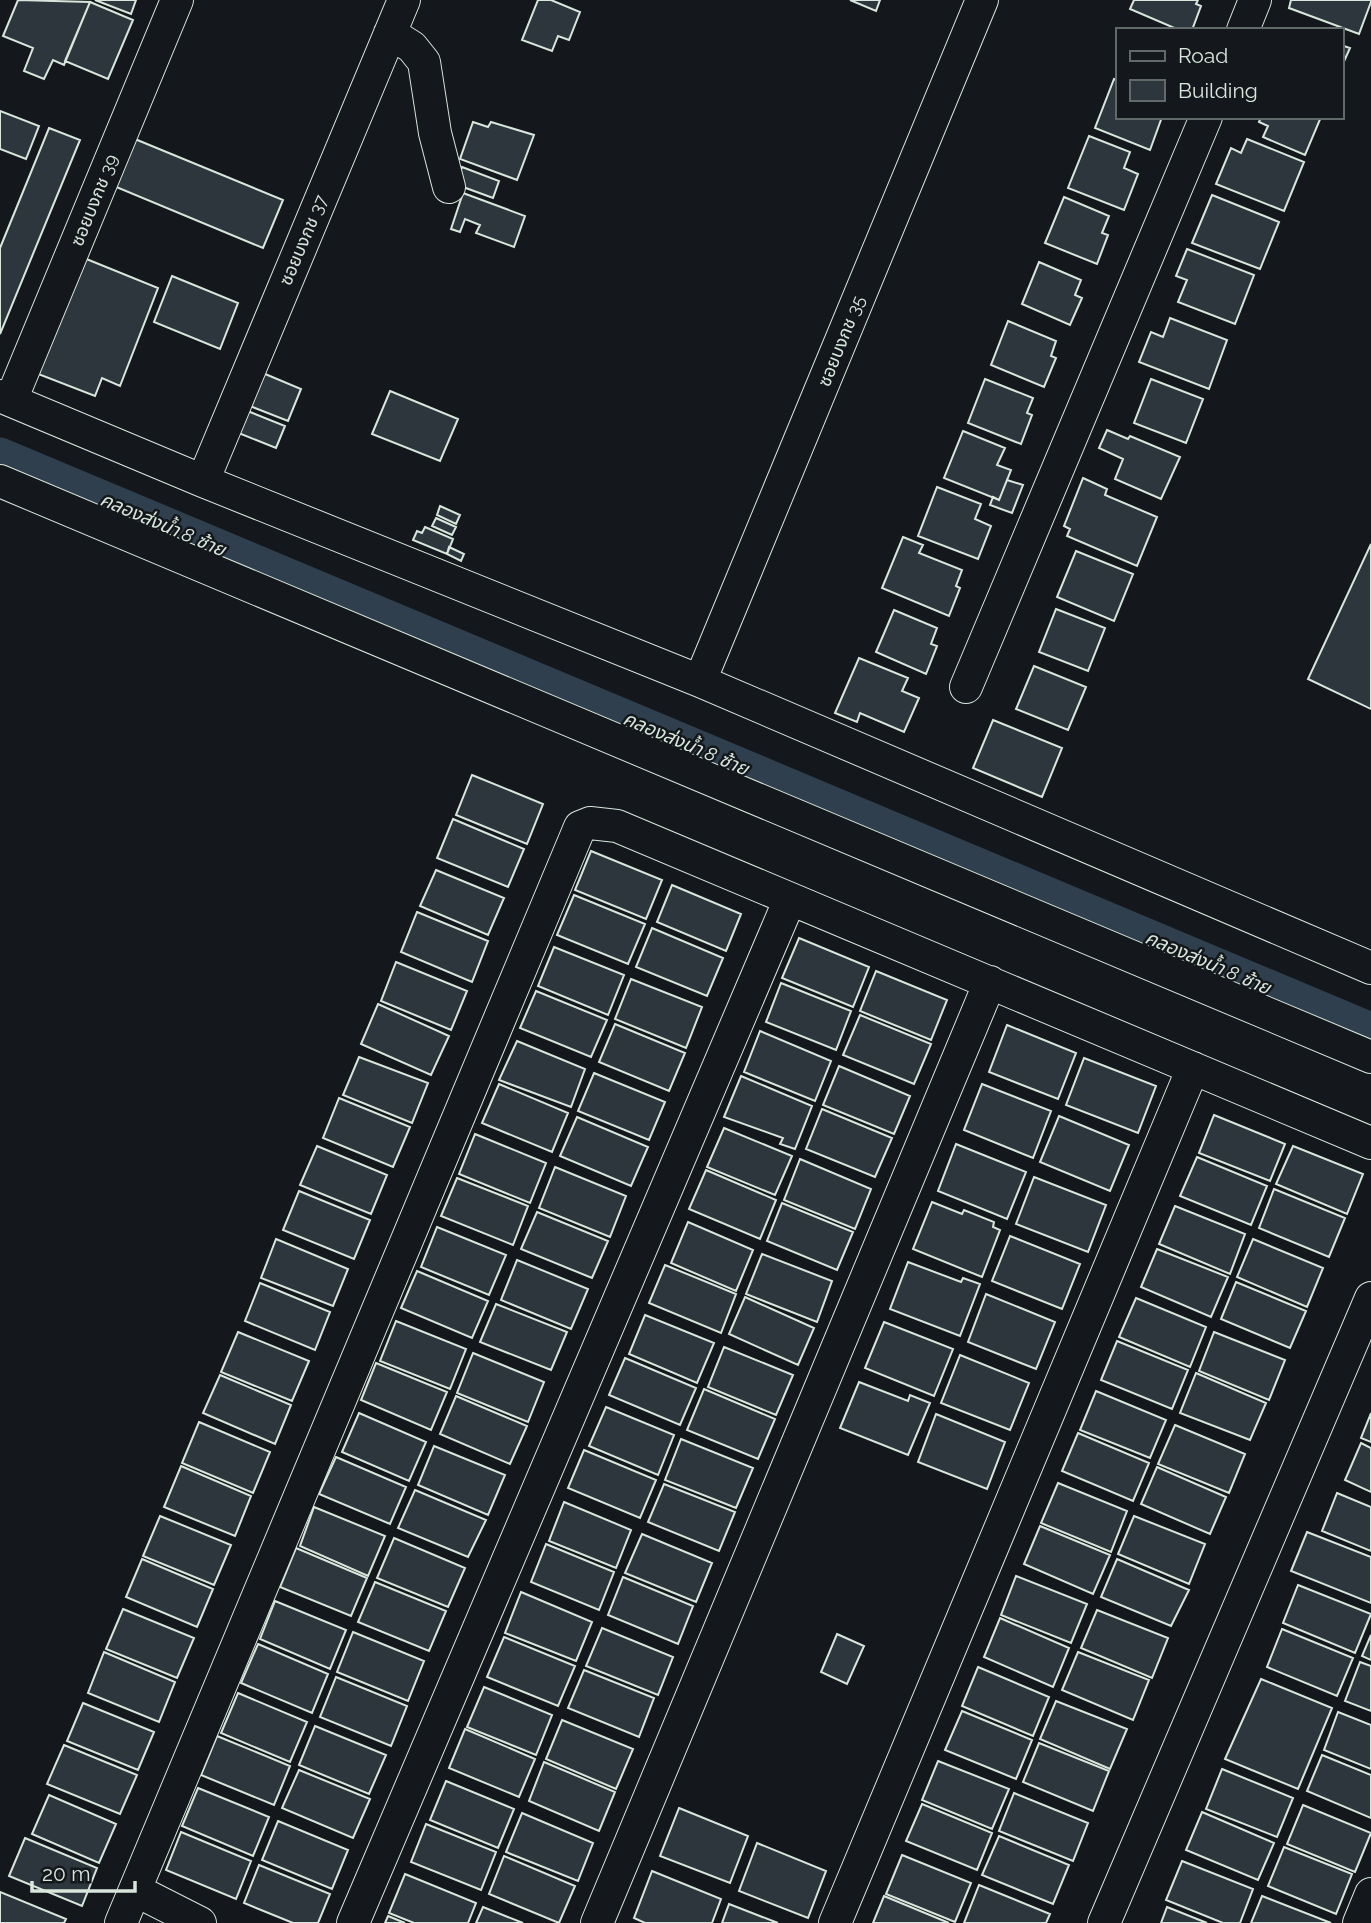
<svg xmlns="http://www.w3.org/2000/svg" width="1371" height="1923" viewBox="0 0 1371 1923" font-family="Raleway,'Noto Sans Thai',sans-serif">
  <rect width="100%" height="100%" fill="#14181c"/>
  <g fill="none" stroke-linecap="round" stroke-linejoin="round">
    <path stroke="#2f3f4d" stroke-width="37" d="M 0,456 L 1371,1031"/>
  </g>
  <path fill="#2c363c" stroke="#d8e6dc" stroke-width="2" d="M 18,0 L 90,2 L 64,65 L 53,60 L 44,79 L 24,71 L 33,48 L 3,36 Z
    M 95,0 L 136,0 L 131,14 Z
    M 538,0 L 551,0 L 580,12 L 569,40 L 558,36 L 552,51 L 522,40 Z
    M 850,0 L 880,0 L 876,11 Z
    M 1134,0 L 1198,0 L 1196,4 L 1201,6 L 1192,30 L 1179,30 L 1130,9 Z
    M 1291,0 L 1371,0 L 1371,2 L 1359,34 L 1289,8 Z
    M 90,2 L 133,20 L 108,79 L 65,61 Z
    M 1341,45 L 1350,48 L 1341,68 Z
    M 1114,79 L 1117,80 L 1117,117 L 1162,117 L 1150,150 L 1095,128 Z
    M 0,111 L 39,126 L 26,159 L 0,149 Z
    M 1261,117 L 1321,117 L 1305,155 L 1263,137 L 1268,126 L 1259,122 Z
    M 473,122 L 488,127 L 491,122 L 534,135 L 517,180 L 460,159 Z
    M 49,128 L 80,140 L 0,334 L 0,248 Z
    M 1089,136 L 1130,152 L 1124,168 L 1138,174 L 1124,210 L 1068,188 Z
    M 130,137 L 283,200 L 263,248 L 109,184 Z
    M 1247,139 L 1304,162 L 1284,211 L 1216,184 L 1231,148 L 1241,153 Z
    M 462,167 L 499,181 L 493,198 L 463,187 L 451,196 Z
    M 463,193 L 525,216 L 514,247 L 476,233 L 480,225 L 465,219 L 460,232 L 451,229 Z
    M 1212,195 L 1279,222 L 1260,269 L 1192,243 Z
    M 1064,197 L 1109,216 L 1102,233 L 1108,235 L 1097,264 L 1045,243 Z
    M 1187,249 L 1254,275 L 1235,324 L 1178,302 L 1187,280 L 1176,276 Z
    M 79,256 L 158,288 L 120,386 L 102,378 L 95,396 L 33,372 Z
    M 1039,262 L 1081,280 L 1075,295 L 1082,298 L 1070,325 L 1022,304 Z
    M 172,276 L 238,303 L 220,349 L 154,322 Z
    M 1170,318 L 1227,340 L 1209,389 L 1139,362 L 1151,332 L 1163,337 Z
    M 1008,321 L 1056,341 L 1051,356 L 1056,358 L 1044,387 L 991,365 Z
    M 258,371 L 301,389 L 288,421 L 245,404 Z
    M 985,379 L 1033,398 L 1027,413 L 1032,415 L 1021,444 L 968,423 Z
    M 1151,379 L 1203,399 L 1186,443 L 1134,423 Z
    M 390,391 L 458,419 L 440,461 L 372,434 Z
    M 245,410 L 285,426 L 276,448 L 236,432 Z
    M 1107,430 L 1128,439 L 1130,436 L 1180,457 L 1161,499 L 1115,479 L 1123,459 L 1099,448 Z
    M 963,431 L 1005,448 L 997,465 L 1011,470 L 999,500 L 944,478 Z
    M 1083,478 L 1107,489 L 1105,495 L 1157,517 L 1137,566 L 1067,536 L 1070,529 L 1064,526 Z
    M 1007,480 L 1023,485 L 1012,513 L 990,505 L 993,497 L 999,500 Z
    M 937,487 L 981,504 L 975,519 L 991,526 L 978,559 L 918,536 Z
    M 440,506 L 460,515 L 456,524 L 437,515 Z
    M 436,518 L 456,527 L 452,535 L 432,526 Z
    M 425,527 L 453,539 L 447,554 L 413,540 L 417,531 L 422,533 Z
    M 903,537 L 923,545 L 919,553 L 962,570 L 956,586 L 960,588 L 949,616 L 882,588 Z
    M 1371,544 L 1371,709 L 1308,679 Z
    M 449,547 L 464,554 L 461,561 L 447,554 Z
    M 1076,551 L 1133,574 L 1114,621 L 1057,597 Z
    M 1056,609 L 1105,628 L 1088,671 L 1039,652 Z
    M 894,610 L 937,628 L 931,644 L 937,646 L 926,674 L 876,652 Z
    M 859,658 L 908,678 L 902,691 L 919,698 L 904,732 L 860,713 L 857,722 L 835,713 Z
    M 1034,666 L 1086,687 L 1068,730 L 1016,709 Z
    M 993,720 L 1062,748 L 1042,797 L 973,768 Z
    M 472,775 L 543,804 L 527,844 L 456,815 Z
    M 453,819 L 524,849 L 508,887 L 437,858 Z
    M 591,851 L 662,880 L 646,919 L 575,890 Z
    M 436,870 L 504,898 L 488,935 L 420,906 Z
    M 672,885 L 741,914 L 726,951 L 657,922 Z
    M 574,895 L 645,924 L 628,964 L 557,935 Z
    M 417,912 L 488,941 L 472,982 L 401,952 Z
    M 652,928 L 723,958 L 707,996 L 636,967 Z
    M 799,938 L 869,967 L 853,1007 L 782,978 Z
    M 554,947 L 624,975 L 608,1015 L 538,986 Z
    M 396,962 L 467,991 L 451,1030 L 381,1001 Z
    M 876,971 L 947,1000 L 931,1040 L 860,1011 Z
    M 631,979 L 702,1007 L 686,1048 L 615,1019 Z
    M 781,983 L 851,1011 L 836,1050 L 766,1022 Z
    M 536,991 L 607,1020 L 591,1057 L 520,1028 Z
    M 378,1004 L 449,1036 L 431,1075 L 361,1044 Z
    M 860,1015 L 931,1044 L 914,1084 L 843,1055 Z
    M 615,1024 L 685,1053 L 669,1091 L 599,1062 Z
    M 1007,1025 L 1076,1053 L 1058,1099 L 989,1072 Z
    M 760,1031 L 831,1061 L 815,1101 L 744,1072 Z
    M 517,1041 L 585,1069 L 571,1107 L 499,1080 Z
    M 359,1057 L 428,1083 L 412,1123 L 343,1095 Z
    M 1084,1058 L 1156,1086 L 1138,1133 L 1066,1105 Z
    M 839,1066 L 910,1096 L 894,1134 L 823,1105 Z
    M 594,1073 L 665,1102 L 649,1140 L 578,1111 Z
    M 741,1076 L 812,1106 L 795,1149 L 780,1144 L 783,1138 L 724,1117 Z
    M 499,1084 L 568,1113 L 552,1152 L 482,1123 Z
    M 982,1084 L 1051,1111 L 1033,1158 L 964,1130 Z
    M 339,1098 L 410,1127 L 393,1167 L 323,1138 Z
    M 822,1109 L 892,1138 L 875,1177 L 806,1149 Z
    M 1214,1115 L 1285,1144 L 1270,1181 L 1199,1153 Z
    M 1059,1116 L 1129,1145 L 1110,1191 L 1040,1162 Z
    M 577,1117 L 648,1147 L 631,1186 L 560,1156 Z
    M 724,1128 L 792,1156 L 775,1195 L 707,1167 Z
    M 475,1134 L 546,1163 L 530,1203 L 459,1174 Z
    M 956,1144 L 1026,1172 L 1007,1219 L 938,1191 Z
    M 317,1146 L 387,1175 L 371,1214 L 300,1185 Z
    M 1293,1146 L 1363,1174 L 1347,1214 L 1276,1184 Z
    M 1197,1157 L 1267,1186 L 1251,1225 L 1180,1196 Z
    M 800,1159 L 871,1189 L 855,1229 L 784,1200 Z
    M 555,1167 L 626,1196 L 610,1237 L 539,1208 Z
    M 706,1170 L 776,1200 L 760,1239 L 689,1209 Z
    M 1034,1177 L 1106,1205 L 1088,1252 L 1016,1224 Z
    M 457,1178 L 528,1206 L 513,1245 L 441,1216 Z
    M 1274,1189 L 1345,1218 L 1329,1257 L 1259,1228 Z
    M 299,1191 L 370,1220 L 354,1259 L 283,1230 Z
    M 932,1202 L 962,1214 L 964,1210 L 994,1222 L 993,1227 L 1000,1230 L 982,1277 L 913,1249 Z
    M 782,1203 L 853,1232 L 837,1270 L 767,1241 Z
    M 1175,1206 L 1245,1234 L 1230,1274 L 1159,1244 Z
    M 537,1212 L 608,1241 L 592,1278 L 521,1249 Z
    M 688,1222 L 753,1250 L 736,1291 L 671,1263 Z
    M 437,1227 L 506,1255 L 489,1295 L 421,1267 Z
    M 1010,1236 L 1080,1264 L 1062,1309 L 992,1281 Z
    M 276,1239 L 348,1269 L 333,1306 L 261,1278 Z
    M 1253,1239 L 1323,1268 L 1307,1307 L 1237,1277 Z
    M 1157,1249 L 1228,1277 L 1211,1317 L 1141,1287 Z
    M 762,1254 L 832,1281 L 817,1322 L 746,1294 Z
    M 517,1260 L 588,1289 L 571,1329 L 501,1300 Z
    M 908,1262 L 961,1282 L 963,1278 L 980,1284 L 960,1336 L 890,1309 Z
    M 665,1265 L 736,1294 L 721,1333 L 649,1303 Z
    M 417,1271 L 488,1301 L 472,1338 L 401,1308 Z
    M 1236,1282 L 1306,1311 L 1290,1348 L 1221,1319 Z
    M 260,1283 L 330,1312 L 315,1350 L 245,1321 Z
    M 986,1294 L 1055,1322 L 1036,1369 L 968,1342 Z
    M 745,1297 L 814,1328 L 798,1365 L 729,1334 Z
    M 1136,1298 L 1206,1327 L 1190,1367 L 1119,1337 Z
    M 496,1304 L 567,1332 L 551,1370 L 480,1342 Z
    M 645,1315 L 714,1343 L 697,1383 L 629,1354 Z
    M 396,1321 L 466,1349 L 450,1389 L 380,1361 Z
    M 884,1322 L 953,1349 L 934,1396 L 865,1368 Z
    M 238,1332 L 309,1361 L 292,1401 L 221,1372 Z
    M 1214,1332 L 1285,1360 L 1269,1400 L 1199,1371 Z
    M 1117,1341 L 1188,1370 L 1172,1409 L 1101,1380 Z
    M 724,1347 L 793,1375 L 776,1415 L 708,1387 Z
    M 473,1353 L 544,1382 L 528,1422 L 457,1393 Z
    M 960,1355 L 1029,1383 L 1010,1430 L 941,1403 Z
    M 625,1358 L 696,1388 L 680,1425 L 609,1395 Z
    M 376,1363 L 447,1392 L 431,1430 L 361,1400 Z
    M 1196,1373 L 1266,1403 L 1250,1440 L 1180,1413 Z
    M 220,1375 L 291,1405 L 275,1444 L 203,1413 Z
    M 859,1382 L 908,1401 L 910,1395 L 930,1403 L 908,1455 L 840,1428 Z
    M 704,1389 L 775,1419 L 758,1459 L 687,1430 Z
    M 1096,1391 L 1166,1420 L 1150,1458 L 1080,1430 Z
    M 456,1396 L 527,1426 L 510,1464 L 440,1434 Z
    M 606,1407 L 674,1435 L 658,1475 L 589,1446 Z
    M 359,1413 L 426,1442 L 409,1481 L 342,1452 Z
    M 1371,1413 L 1371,1442 L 1361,1438 Z
    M 936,1414 L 1005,1442 L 987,1489 L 918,1462 Z
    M 199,1422 L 270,1452 L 253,1493 L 182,1463 Z
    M 1175,1425 L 1245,1454 L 1229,1493 L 1158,1464 Z
    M 1078,1433 L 1149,1463 L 1133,1501 L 1062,1471 Z
    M 681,1439 L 753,1468 L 736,1508 L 665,1480 Z
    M 1361,1443 L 1371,1448 L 1371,1492 L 1345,1480 Z
    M 434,1446 L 505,1475 L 488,1515 L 418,1485 Z
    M 584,1450 L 656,1480 L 640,1518 L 568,1488 Z
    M 336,1457 L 406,1487 L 390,1524 L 319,1494 Z
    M 181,1466 L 251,1496 L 235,1536 L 164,1507 Z
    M 1157,1467 L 1226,1497 L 1210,1534 L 1141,1504 Z
    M 1058,1483 L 1127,1511 L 1111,1552 L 1041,1523 Z
    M 664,1484 L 735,1512 L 719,1551 L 648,1522 Z
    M 415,1490 L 486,1520 L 468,1557 L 398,1528 Z
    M 1337,1493 L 1371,1507 L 1371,1551 L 1322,1531 Z
    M 564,1502 L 631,1530 L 616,1568 L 549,1541 Z
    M 314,1507 L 385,1536 L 368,1576 L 300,1546 Z
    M 160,1516 L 231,1545 L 214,1585 L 143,1556 Z
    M 1134,1516 L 1205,1544 L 1189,1584 L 1118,1554 Z
    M 1040,1526 L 1110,1555 L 1093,1594 L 1024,1564 Z
    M 1307,1532 L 1371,1557 L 1371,1603 L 1291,1571 Z
    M 642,1534 L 712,1563 L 696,1602 L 625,1573 Z
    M 394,1538 L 465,1568 L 448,1607 L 377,1578 Z
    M 546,1544 L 614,1572 L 599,1610 L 531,1582 Z
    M 296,1548 L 367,1578 L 351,1616 L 280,1587 Z
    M 142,1559 L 213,1589 L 197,1627 L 126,1597 Z
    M 1117,1559 L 1189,1590 L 1171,1626 L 1101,1597 Z
    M 1016,1576 L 1087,1604 L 1071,1643 L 1001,1615 Z
    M 623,1577 L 693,1606 L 678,1644 L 608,1615 Z
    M 375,1582 L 446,1611 L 429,1651 L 358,1622 Z
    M 1298,1585 L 1371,1614 L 1355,1653 L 1283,1623 Z
    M 521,1592 L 592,1622 L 576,1661 L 505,1633 Z
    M 275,1601 L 346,1630 L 330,1669 L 260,1639 Z
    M 123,1609 L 194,1638 L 177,1678 L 106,1649 Z
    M 1097,1610 L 1168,1638 L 1152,1678 L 1081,1648 Z
    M 1000,1618 L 1069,1648 L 1053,1687 L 984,1657 Z
    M 602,1628 L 673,1657 L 658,1695 L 586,1666 Z
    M 1282,1629 L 1353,1658 L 1337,1696 L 1267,1667 Z
    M 353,1632 L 424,1661 L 408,1701 L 337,1672 Z
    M 837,1634 L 864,1646 L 847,1684 L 821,1672 Z
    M 1371,1635 L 1371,1660 L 1362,1656 Z
    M 504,1637 L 575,1666 L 558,1706 L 487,1677 Z
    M 258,1644 L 328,1674 L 312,1713 L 241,1683 Z
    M 104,1652 L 175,1682 L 159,1722 L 88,1693 Z
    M 1078,1652 L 1149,1680 L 1133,1720 L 1062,1690 Z
    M 1360,1662 L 1371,1666 L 1371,1711 L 1345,1701 Z
    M 978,1667 L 1049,1697 L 1033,1736 L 962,1706 Z
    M 584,1670 L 654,1698 L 639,1737 L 568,1708 Z
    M 336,1677 L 407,1706 L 391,1746 L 320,1717 Z
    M 1261,1679 L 1332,1708 L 1298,1789 L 1225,1759 Z
    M 484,1687 L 552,1715 L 536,1755 L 467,1727 Z
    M 238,1693 L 307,1722 L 290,1762 L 221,1733 Z
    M 1056,1701 L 1127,1729 L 1110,1769 L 1040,1739 Z
    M 83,1703 L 154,1732 L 138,1770 L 67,1741 Z
    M 962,1711 L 1032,1740 L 1016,1779 L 945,1750 Z
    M 1338,1712 L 1371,1725 L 1371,1769 L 1324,1750 Z
    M 562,1720 L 633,1749 L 616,1789 L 546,1759 Z
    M 315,1726 L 386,1755 L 369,1794 L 299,1765 Z
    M 465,1729 L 535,1759 L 519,1797 L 449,1768 Z
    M 217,1736 L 290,1766 L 274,1805 L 201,1775 Z
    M 1039,1743 L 1109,1771 L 1093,1811 L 1023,1782 Z
    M 64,1745 L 137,1775 L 120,1814 L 47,1784 Z
    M 1322,1755 L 1371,1775 L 1371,1818 L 1307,1791 Z
    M 938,1761 L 1009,1789 L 992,1829 L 922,1800 Z
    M 544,1762 L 615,1792 L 599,1831 L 529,1801 Z
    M 1222,1769 L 1293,1798 L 1277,1837 L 1206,1809 Z
    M 299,1770 L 370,1799 L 353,1838 L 282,1808 Z
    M 446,1781 L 514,1809 L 498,1848 L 430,1820 Z
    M 198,1788 L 269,1817 L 253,1856 L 182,1826 Z
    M 1014,1793 L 1088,1823 L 1073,1861 L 999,1831 Z
    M 49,1795 L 116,1824 L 99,1863 L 32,1834 Z
    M 922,1804 L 992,1833 L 977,1870 L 906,1841 Z
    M 1303,1805 L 1371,1833 L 1355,1872 L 1287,1844 Z
    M 679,1808 L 748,1836 L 730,1883 L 660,1856 Z
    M 1202,1812 L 1274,1843 L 1258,1880 L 1186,1850 Z
    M 522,1813 L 593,1843 L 578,1881 L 506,1852 Z
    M 278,1821 L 348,1850 L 332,1889 L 262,1860 Z
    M 426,1824 L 496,1852 L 481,1890 L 411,1862 Z
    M 181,1832 L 251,1861 L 236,1899 L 166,1870 Z
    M 999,1836 L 1069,1865 L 1053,1904 L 982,1875 Z
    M 25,1838 L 97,1868 L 82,1906 L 9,1876 Z
    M 757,1843 L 826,1871 L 808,1918 L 739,1891 Z
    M 1284,1847 L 1352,1874 L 1336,1914 L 1268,1886 Z
    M 902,1855 L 971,1883 L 955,1922 L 886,1894 Z
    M 504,1856 L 575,1886 L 559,1923 L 489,1894 Z
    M 1182,1861 L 1253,1889 L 1240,1923 L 1223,1923 L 1166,1900 Z
    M 259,1865 L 330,1894 L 318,1923 L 293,1923 L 244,1903 Z
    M 652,1871 L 721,1899 L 712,1923 L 645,1923 L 634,1918 Z
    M 405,1874 L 476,1903 L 468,1923 L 414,1923 L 389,1913 Z
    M 979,1885 L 1050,1914 L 1046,1923 L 964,1923 Z
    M 0,1892 L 66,1919 L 64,1923 L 0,1923 Z
    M 884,1896 L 949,1923 L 873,1923 Z
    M 1262,1896 L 1331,1923 L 1251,1923 Z
    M 729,1904 L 778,1923 L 722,1923 Z
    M 483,1907 L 523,1923 L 476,1923 Z
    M 1167,1907 L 1207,1923 L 1161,1923 Z
    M 388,1916 L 405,1923 L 385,1923 Z"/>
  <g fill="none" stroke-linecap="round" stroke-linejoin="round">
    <defs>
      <path id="street" d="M 1243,30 L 1255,0
        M 390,33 L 412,47 L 424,62 L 435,133 L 449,187
        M 0,396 L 203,481 L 700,681 L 1371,968
        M 11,400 L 177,0
        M 0,481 L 1371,1057
        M 203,481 L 404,0
        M 700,681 L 982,0
        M 966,687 L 1206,117
        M 135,1890 L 200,1923
        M 121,1923 L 580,827 L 590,823 L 617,826 L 1371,1143
        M 353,1923 L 790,899
        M 597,1923 L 990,982
        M 835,1923 L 1193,1068
        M 1104,1923 L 1371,1298
        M 1359,1923 L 1371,1894"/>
    </defs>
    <use href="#street" stroke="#d8e6dc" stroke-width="34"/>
    <use href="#street" stroke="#14181c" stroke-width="32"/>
  </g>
  <g text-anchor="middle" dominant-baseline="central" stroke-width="5" stroke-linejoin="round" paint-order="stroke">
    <g font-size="18" fill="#d8e6dc" stroke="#14181c">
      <text transform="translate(94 200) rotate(-68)">ซอยบงกช 39</text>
      <text transform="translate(303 240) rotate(-67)">ซอยบงกช 37</text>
      <text transform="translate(841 341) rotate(-68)">ซอยบงกช 35</text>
    </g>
    <g font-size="19" font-style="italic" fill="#d8e6dc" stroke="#14181c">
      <text transform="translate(163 524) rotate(23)">คลองส่งน้ำ 8 ซ้าย</text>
      <text transform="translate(686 743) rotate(23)">คลองส่งน้ำ 8 ซ้าย</text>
      <text transform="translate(1208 962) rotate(23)">คลองส่งน้ำ 8 ซ้าย</text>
    </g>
  </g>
  <rect x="1116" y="28" width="228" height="91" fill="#14181c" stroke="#626a69" stroke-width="2"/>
  <rect x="1130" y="51" width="35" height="10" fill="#14181c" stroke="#626a69" stroke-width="2"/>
  <text x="1178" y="63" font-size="21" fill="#d8e6dc">Road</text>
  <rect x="1130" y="80" width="35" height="21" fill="#2c363c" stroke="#626a69" stroke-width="2"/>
  <text x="1178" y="98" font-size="21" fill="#d8e6dc">Building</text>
  <path d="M32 1881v10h103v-10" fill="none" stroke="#d8e6dc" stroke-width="3.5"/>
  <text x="42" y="1881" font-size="21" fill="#d8e6dc" stroke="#14181c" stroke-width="5" paint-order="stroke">20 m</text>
</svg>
